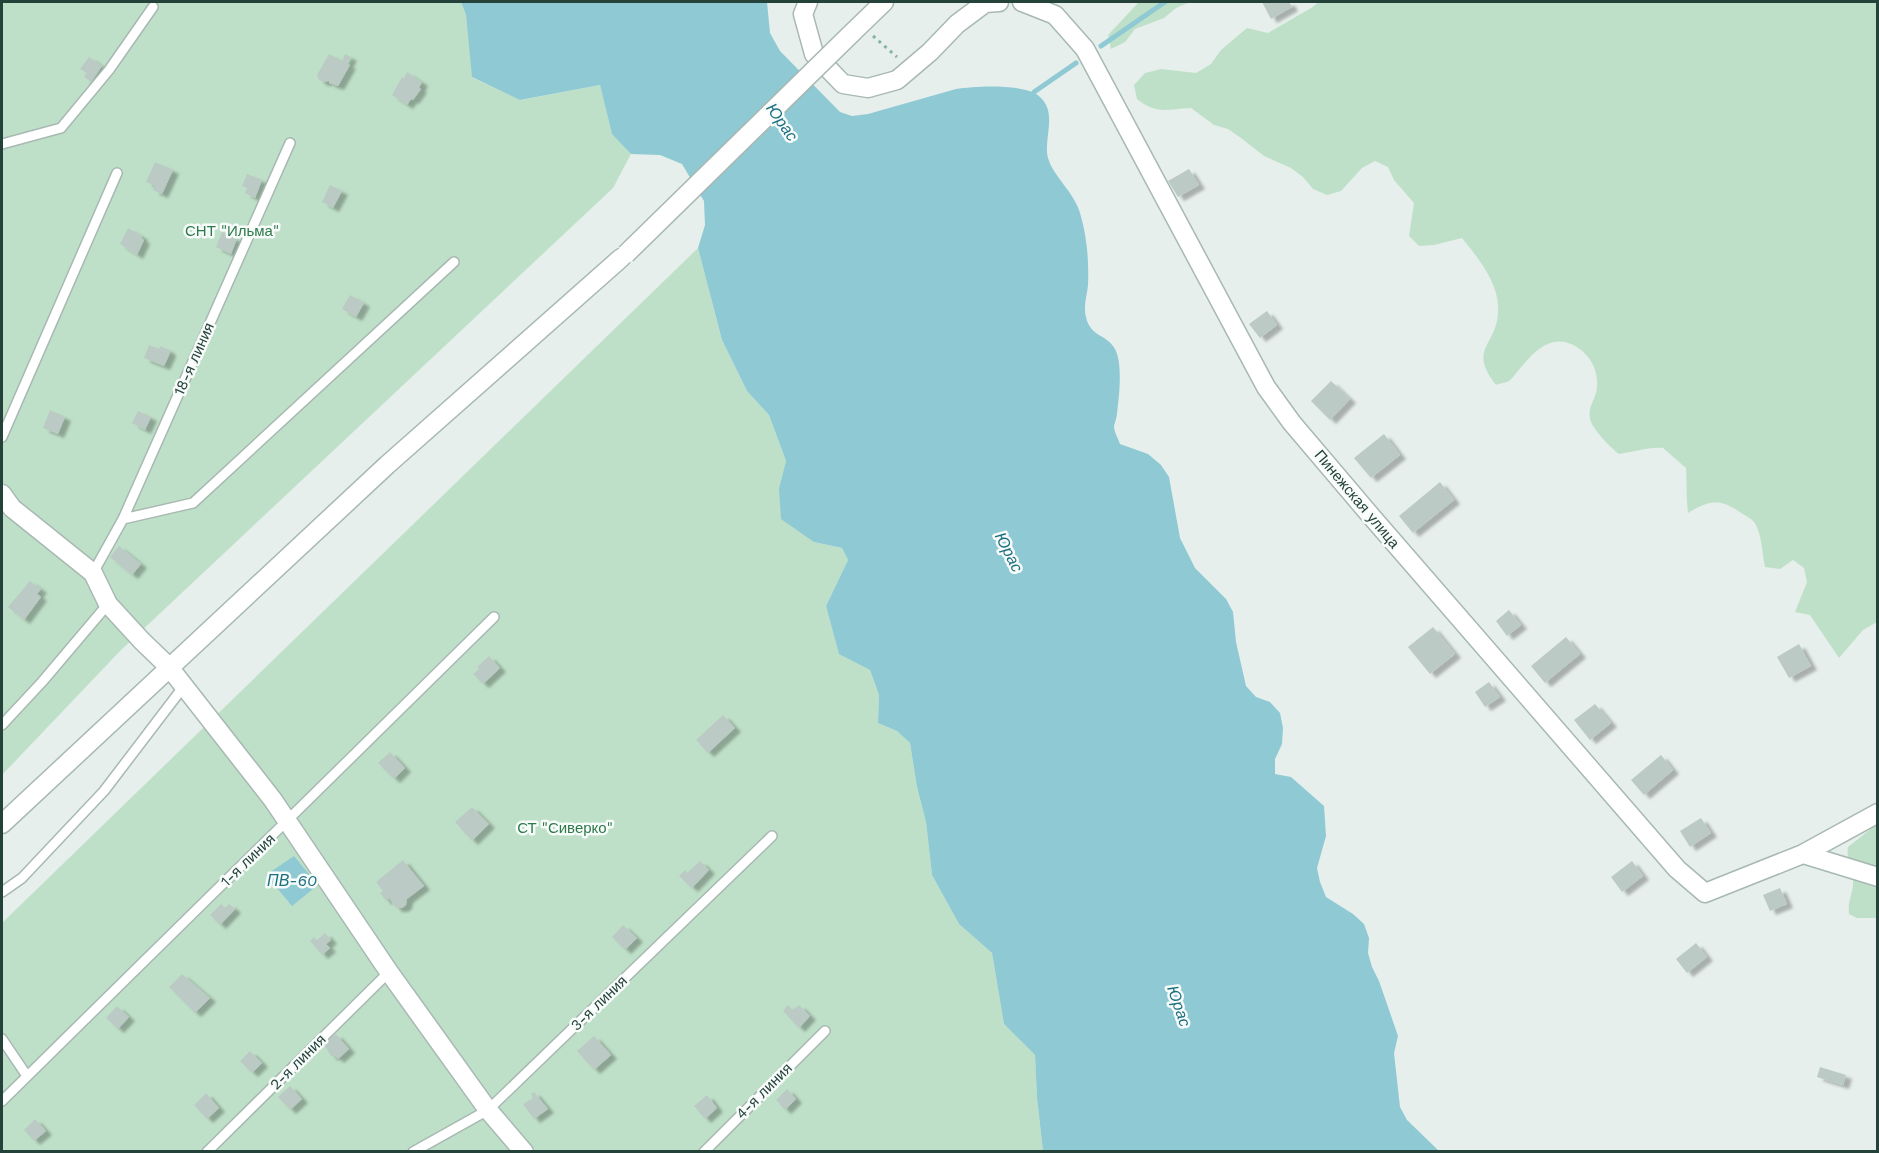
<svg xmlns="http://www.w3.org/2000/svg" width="1879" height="1153" viewBox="0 0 1879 1153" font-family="'Work Sans',sans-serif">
  <defs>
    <filter id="shadow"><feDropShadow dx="6" dy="4" stdDeviation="1.5" flood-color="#0004"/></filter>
  </defs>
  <rect width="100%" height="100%" fill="#e6efeb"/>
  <path fill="#bfe0c8" d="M 2,2 L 461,2 L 466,15 L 473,78 L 521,100 L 600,85 L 612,133 L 631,154 L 613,188 L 121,650 L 2,775 Z
    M 1139,2 L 1190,2 L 1176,8 L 1164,18 L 1135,29 L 1125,42 L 1111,49 L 1108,35 Z
    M 1319,2 L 1877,2 L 1877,622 L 1863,630 L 1839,658 L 1810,615 L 1795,612 L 1807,582 L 1804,568 L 1793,560 L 1780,569 L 1765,567 C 1762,553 1762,537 1756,525 C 1753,519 1746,516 1741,513 C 1721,498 1709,500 1688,513 C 1686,498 1687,484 1686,468 L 1663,448 C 1647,447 1634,452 1619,454 C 1610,447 1593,430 1590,419 C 1588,408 1593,403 1596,393 C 1601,373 1590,352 1571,344 C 1548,334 1531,355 1518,371 C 1515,374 1512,379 1509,381 C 1506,383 1500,383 1496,385 C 1467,348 1497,346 1498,312 C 1500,284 1478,258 1462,238 L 1434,245 L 1419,246 L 1409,236 L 1414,203 L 1394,180 L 1388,167 L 1375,161 L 1362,168 L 1341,191 L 1327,195 L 1313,189 L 1303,177 L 1291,168 L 1264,156 L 1241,138 L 1228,129 L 1214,125 L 1191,108 C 1167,109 1157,115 1137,99 L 1134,85 L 1145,73 L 1161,69 L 1196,73 L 1211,64 L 1221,50 L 1247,28 L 1268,33 L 1311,8 Z
    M 698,248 L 722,340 L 747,391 L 769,415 L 786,461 L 779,488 L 814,542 L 842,548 L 848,560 L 826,606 L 839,653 L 870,670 L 879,695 L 878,723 L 897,731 L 910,743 L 917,787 L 926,822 L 932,875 L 959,924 L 992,953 L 1004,1024 L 1035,1055 L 1037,1098 L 1043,1151 L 2,1152 L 2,923 Z
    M 1877,824 L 1877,918 L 1857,918 L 1849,914 C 1847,901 1854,892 1853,880 C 1852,868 1846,859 1848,847 Z"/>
  <path fill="#8ec9d4" d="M 461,2 L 767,2 L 770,33 L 780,51 L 840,112 L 852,116 L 868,114 L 956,89 C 976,86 1025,83 1040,97 C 1058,113 1043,139 1048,158 C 1053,176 1074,192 1080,213 C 1087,236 1089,261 1088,285 C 1087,296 1083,306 1086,317 C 1090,337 1107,334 1115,349 C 1123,364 1119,397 1117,413 C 1117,417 1115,422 1114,426 C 1114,432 1118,438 1120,444 L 1148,454 L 1161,465 L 1169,477 L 1180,538 L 1195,568 L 1226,599 L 1233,612 L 1236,642 L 1246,686 L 1256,697 L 1270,702 L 1280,713 L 1283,728 L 1282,744 L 1275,759 L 1275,774 L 1291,777 L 1324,806 L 1326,836 L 1317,868 L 1320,882 L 1326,897 L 1353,914 L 1364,924 L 1369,938 L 1368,953 L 1372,967 L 1379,981 L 1398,1036 L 1394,1053 L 1400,1107 L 1407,1120 L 1439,1151 L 1043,1151 L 1037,1098 L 1035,1055 L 1004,1024 L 992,953 L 959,924 L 932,875 L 926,822 L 917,787 L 910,743 L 897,731 L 878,723 L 879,695 L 870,670 L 839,654 L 826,606 L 848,560 L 842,548 L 814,542 L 781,519 L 779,488 L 786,461 L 769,415 L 747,391 L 722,340 L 698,248 L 705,225 L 704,201 L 682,164 L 660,155 L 631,154 L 612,134 L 600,85 L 520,100 L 472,77 L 466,15 Z
    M 294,856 L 318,885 L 292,906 L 266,875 Z"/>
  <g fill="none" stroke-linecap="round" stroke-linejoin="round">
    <path stroke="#8ec9d4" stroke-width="5" d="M 1101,46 L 1165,2
      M 1034,92 L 1076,63"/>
  </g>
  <path fill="#bbcac4" filter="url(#shadow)" d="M 1262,2 L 1289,2 L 1292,7 L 1271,19 Z
    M 329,54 L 342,61 L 345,54 L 351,57 L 347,64 L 350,65 L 338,86 L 329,83 L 329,81 L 323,82 L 319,80 L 317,75 Z
    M 89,57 L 102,66 L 91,82 L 84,77 L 87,73 L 80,69 Z
    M 407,72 L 422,82 L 419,88 L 421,89 L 413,100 L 411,99 L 407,105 L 392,95 L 402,77 L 404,78 Z
    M 155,162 L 173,170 L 162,194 L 153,190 L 155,186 L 146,182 Z
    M 1189,169 L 1199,185 L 1178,197 L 1168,181 Z
    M 247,174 L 262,180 L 255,198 L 245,193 L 247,188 L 242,186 Z
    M 330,185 L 342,191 L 333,208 L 322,202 Z
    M 128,228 L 142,236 L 141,238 L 144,240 L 137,255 L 120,244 Z
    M 222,232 L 237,239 L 231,254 L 216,247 Z
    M 350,295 L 364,303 L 356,317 L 342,309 Z
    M 1267,311 L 1277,325 L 1260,338 L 1249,324 Z
    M 149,345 L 159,349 L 160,346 L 169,350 L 170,353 L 164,366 L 144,358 Z
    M 1331,381 L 1350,399 L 1330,420 L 1311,401 Z
    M 50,410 L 65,417 L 58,434 L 43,428 Z
    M 138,411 L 151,417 L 145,430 L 132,423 Z
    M 1384,434 L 1400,455 L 1371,478 L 1354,458 Z
    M 1440,482 L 1454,500 L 1413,533 L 1399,516 Z
    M 119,546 L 141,564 L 132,575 L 110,557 Z
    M 30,581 L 41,589 L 37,594 L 41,597 L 24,620 L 8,607 Z
    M 1509,610 L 1521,625 L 1507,636 L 1496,621 Z
    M 1433,627 L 1455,654 L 1430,674 L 1408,647 Z
    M 1566,637 L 1580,654 L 1545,683 L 1531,666 Z
    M 1799,644 L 1811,666 L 1789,678 L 1777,657 Z
    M 489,656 L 500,668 L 483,684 L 473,674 L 479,669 L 477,667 Z
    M 1489,682 L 1500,697 L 1485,707 L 1475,692 Z
    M 1595,704 L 1611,723 L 1590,740 L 1574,720 Z
    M 723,715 L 735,728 L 708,753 L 696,740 Z
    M 390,752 L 405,768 L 394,779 L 378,763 Z
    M 1661,755 L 1673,770 L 1644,795 L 1631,780 Z
    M 472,807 L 489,824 L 472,841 L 455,822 Z
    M 1701,818 L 1711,833 L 1690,847 L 1680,831 Z
    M 403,860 L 424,886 L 407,899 L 406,905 L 402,908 L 396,908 L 389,898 L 386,901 L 380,893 L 383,891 L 376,882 Z
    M 700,861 L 709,870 L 692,888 L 679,876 L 685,870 L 687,873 Z
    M 1632,861 L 1643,876 L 1622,892 L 1611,877 Z
    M 1780,888 L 1787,904 L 1770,911 L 1763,895 Z
    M 221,904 L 225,908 L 229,904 L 235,909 L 220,925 L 210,915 Z
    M 623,925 L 637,938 L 625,950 L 612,937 Z
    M 325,933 L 331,940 L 326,944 L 330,948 L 322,955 L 310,941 L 314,937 L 317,940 Z
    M 1696,943 L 1707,957 L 1687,973 L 1676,959 Z
    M 182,974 L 210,998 L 195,1013 L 169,987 Z
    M 788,1005 L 793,1010 L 799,1005 L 810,1016 L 799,1028 L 783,1011 Z
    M 117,1006 L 129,1017 L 118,1029 L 106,1018 Z
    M 336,1034 L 349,1049 L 338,1059 L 335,1056 L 331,1056 L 324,1044 Z
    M 594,1036 L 611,1055 L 594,1070 L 577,1051 Z
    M 250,1051 L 262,1063 L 252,1073 L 240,1061 Z
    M 1820,1067 L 1846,1075 L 1843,1085 L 1817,1077 Z
    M 290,1086 L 302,1099 L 290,1110 L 278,1097 Z
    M 787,1089 L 796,1099 L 785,1110 L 776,1100 Z
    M 534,1092 L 548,1109 L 534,1119 L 523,1104 L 533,1098 L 531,1094 Z
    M 206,1093 L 219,1108 L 207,1119 L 194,1105 Z
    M 707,1095 L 717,1108 L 705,1119 L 694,1106 Z
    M 35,1119 L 46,1131 L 34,1141 L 24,1130 Z"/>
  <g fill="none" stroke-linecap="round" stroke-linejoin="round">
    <defs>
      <path id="service" d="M 2,144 L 61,128 L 109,70 L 153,7
        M 2,437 L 117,173
        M 123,519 L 193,503 L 454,262
        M 93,573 L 123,519 L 290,143
        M 2,725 L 42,682 L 108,604
        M 2,892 L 22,878 L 104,791 L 184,686
        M 2,1039 L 27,1076
        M 2,1101 L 494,617
        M 207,1152 L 389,972
        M 413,1152 L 488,1110 L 772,836
        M 704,1152 L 825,1031"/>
      <path id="minor" d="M 808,2 L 803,14 L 814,54 L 843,84 L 868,88 L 897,80 L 930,52 L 957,24 L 985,3 L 999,2
        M 1022,2 L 1055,15 L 1085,49 L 1266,387 L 1292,423 L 1371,516 L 1677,869 L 1705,893 L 1803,854 L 1878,813
        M 854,31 L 884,2
        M 2,494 L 12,508 L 93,573 L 108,604 L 142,641 L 169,667 L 273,800 L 389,972 L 488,1110 L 524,1152
        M 2,824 L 387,465 L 621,258
        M 1803,854 L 1878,877"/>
    </defs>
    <use href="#service" stroke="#a8b8b2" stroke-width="12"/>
    <use href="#minor" stroke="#a8b8b2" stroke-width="21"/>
    <path stroke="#86b3a5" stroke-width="3" stroke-dasharray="3 4.5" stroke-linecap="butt" d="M 873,36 L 897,57"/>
    <use href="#service" stroke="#fff" stroke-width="9"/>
    <use href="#minor" stroke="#fff" stroke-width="18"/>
    <defs>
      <path id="minor-bridge" d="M 626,254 L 854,31"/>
    </defs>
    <use href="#minor-bridge" stroke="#a8b8b2" stroke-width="21" stroke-linecap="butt"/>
    <use href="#minor-bridge" stroke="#fff" stroke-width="18"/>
  </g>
  <g text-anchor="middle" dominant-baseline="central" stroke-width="5" stroke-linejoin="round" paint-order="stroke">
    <g font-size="15" fill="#2d7a4b" stroke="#f7fbf9">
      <text x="232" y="231">СНТ "Ильма"</text>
      <text x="565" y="828">СТ "Сиверко"</text>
    </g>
    <g font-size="15" fill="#24423a" stroke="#f7fbf9">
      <text transform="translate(194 359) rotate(-66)">18-я линия</text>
      <text transform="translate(1357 499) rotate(50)">Пинежская улица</text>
      <text transform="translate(248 860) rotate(-44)">1-я линия</text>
      <text transform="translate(599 1003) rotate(-44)">3-я линия</text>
      <text transform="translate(298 1062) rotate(-45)">2-я линия</text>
      <text transform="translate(764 1091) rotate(-45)">4-я линия</text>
    </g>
    <g font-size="16" font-style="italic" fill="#1c6f80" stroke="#f7fbf9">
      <text transform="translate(782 122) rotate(55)">Юрас</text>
      <text transform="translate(1009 552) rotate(63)">Юрас</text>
      <text x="292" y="880">ПВ-60</text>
      <text transform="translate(1179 1006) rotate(71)">Юрас</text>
    </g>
  </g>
  <rect width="1879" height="1153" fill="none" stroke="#24423a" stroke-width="6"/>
</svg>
